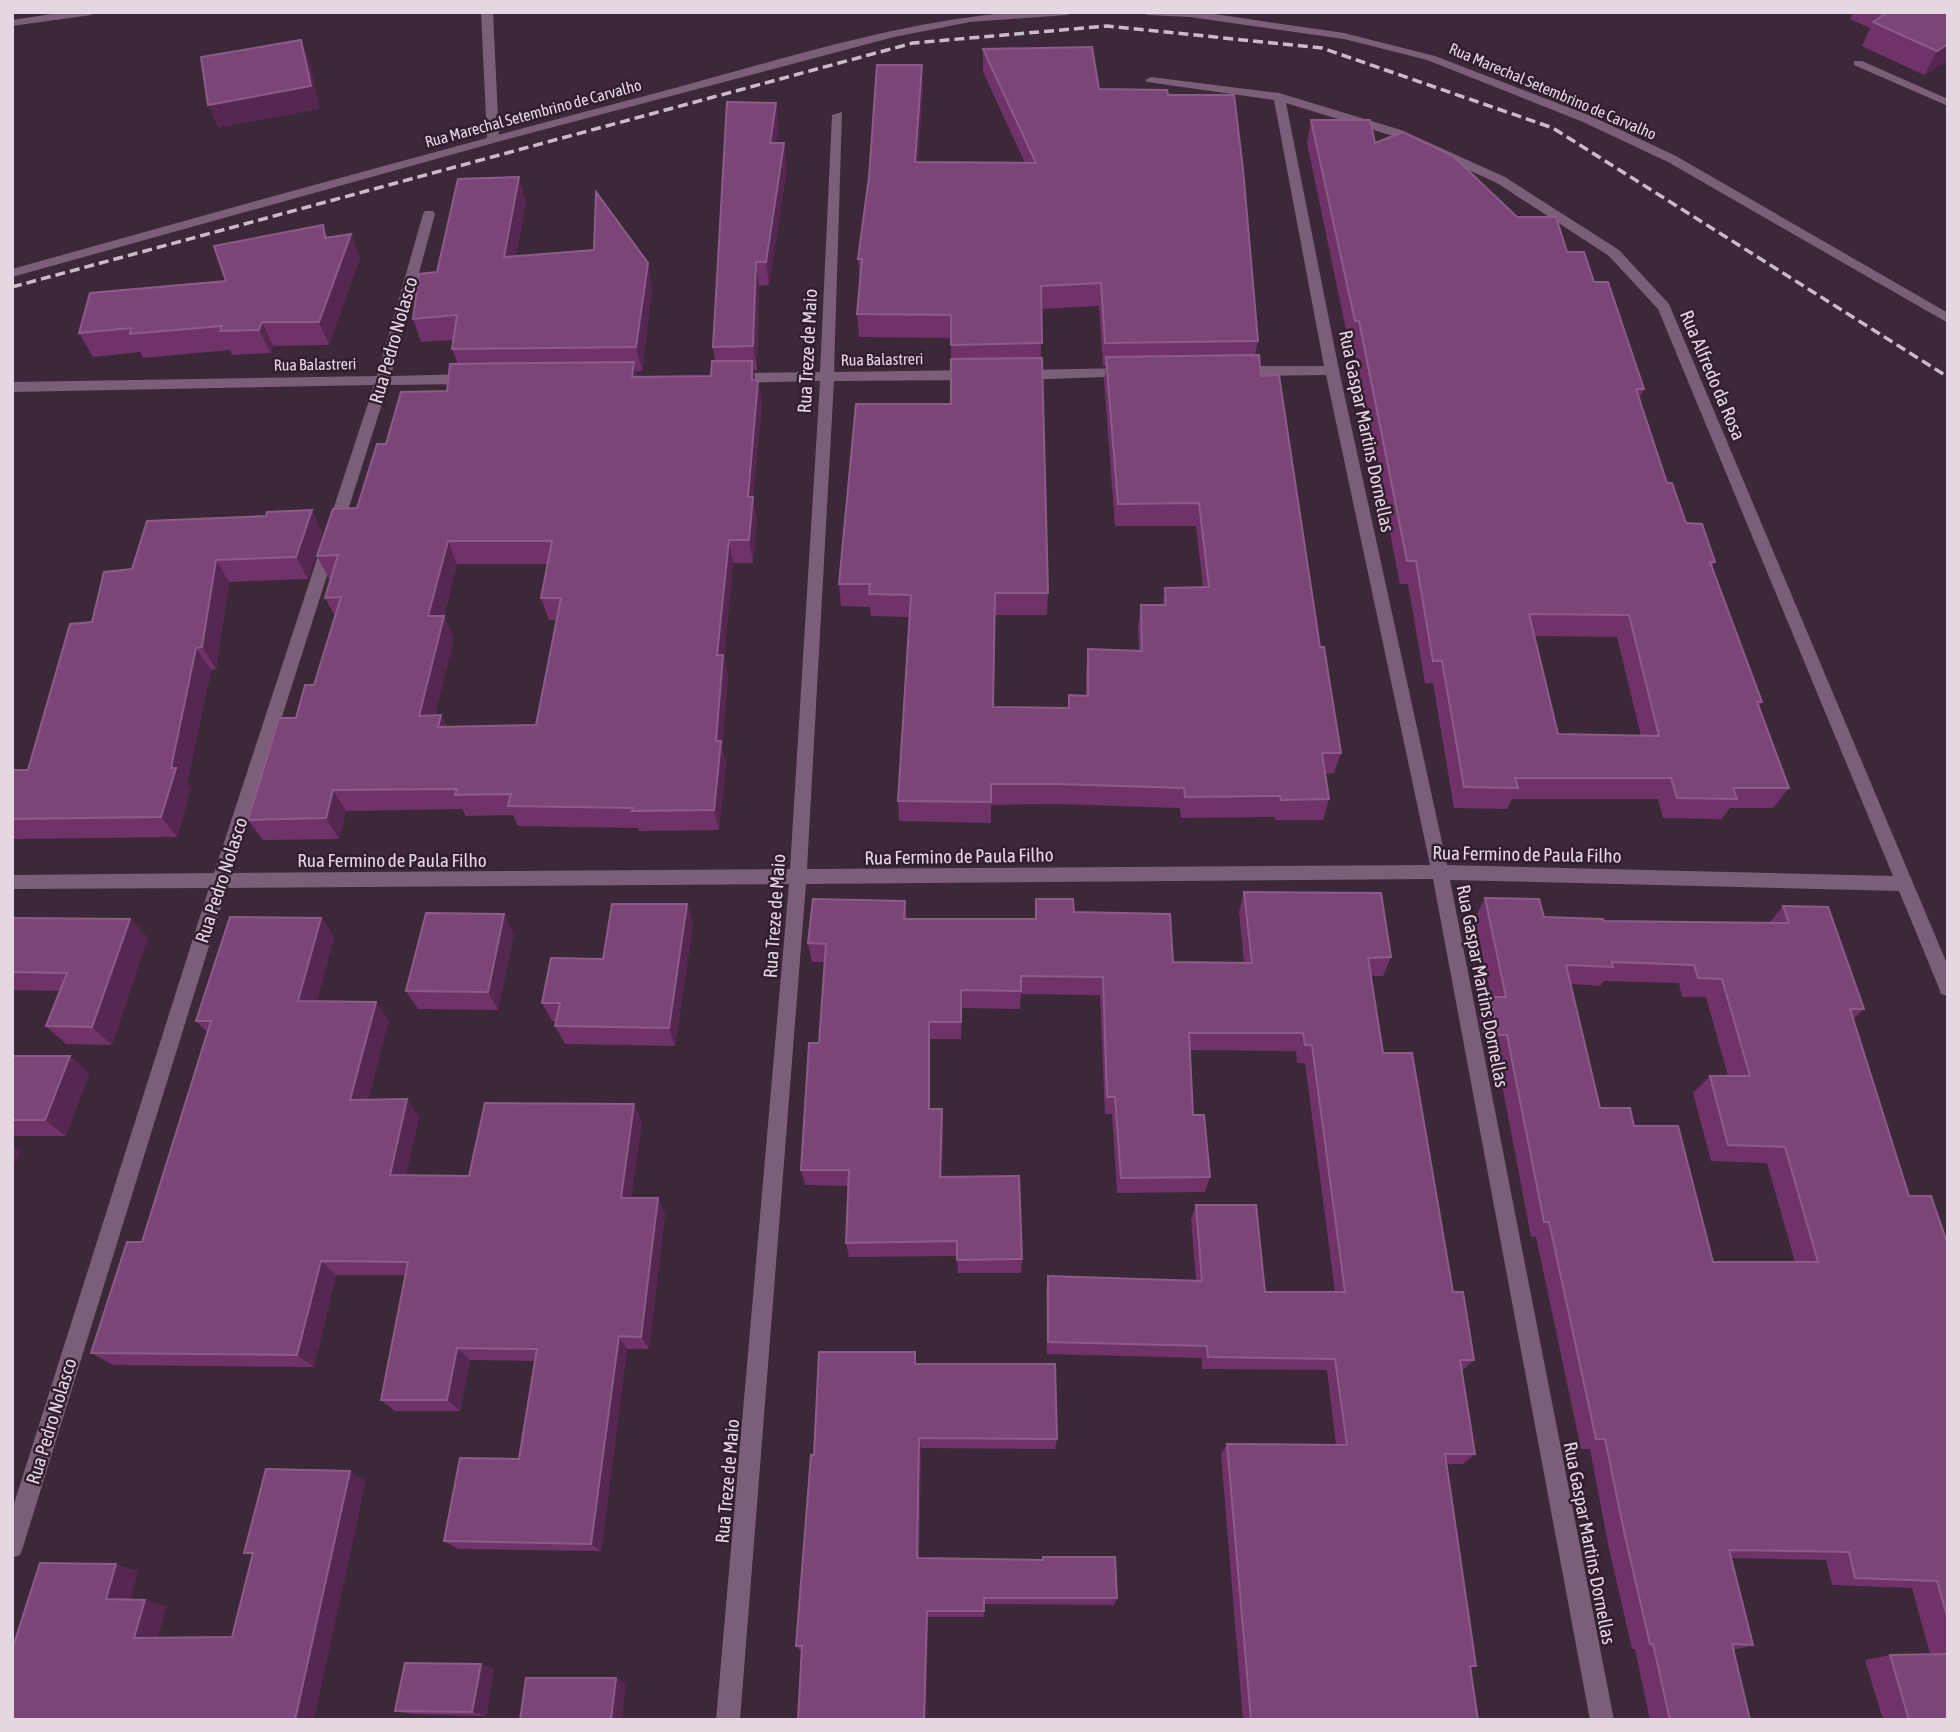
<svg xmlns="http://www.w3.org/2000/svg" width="1960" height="1732" viewBox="0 0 1960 1732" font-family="'Asap Condensed',sans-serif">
  <rect width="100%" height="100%" fill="#3c2839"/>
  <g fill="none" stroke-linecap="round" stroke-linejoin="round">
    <path fill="#7b5e77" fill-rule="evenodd" d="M 65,12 L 96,12 L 91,15 L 12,26 L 12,20 Z
      M 481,12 L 493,12 L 499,139 L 493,143 L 487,139 Z
      M 1854,61 L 1862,61 L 1948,99 L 1948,106 L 1854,65 Z
      M 1151,77 L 1279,93 L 1401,130 L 1505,177 L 1619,250 L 1669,304 L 1948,966 L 1948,996 L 1941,994 L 1939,988 L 1899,891 L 1450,880 L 1614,1720 L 1590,1720 L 1433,879 L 806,884 L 740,1720 L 716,1720 L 789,884 L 227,888 L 23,1547 L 20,1555 L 12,1558 L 12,1510 L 209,888 L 12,889 L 12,875 L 214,873 L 374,385 L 12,392 L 12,382 L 377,376 L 423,214 L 425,211 L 433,211 L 435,214 L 391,376 L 471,374 L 478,379 L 471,384 L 388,385 L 232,873 L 790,869 L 820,381 L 733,383 L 726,378 L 733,373 L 820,372 L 832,115 L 842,112 L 834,372 L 975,370 L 982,375 L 975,380 L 834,381 L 807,869 L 1430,865 L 1326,375 L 1237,376 L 1230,371 L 1237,366 L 1324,366 L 1274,100 L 1147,82 L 1145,80 ZM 1286,103 L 1393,136 L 1497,183 L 1609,256 L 1658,309 L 1893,876 L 1447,865 L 1339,370 Z
      M 1129,368 L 1134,370 L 1134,376 L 1020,380 L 1013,375 L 1020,370 Z"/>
    <path fill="#7b5e77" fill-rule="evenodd" d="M 1018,12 L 1072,12 L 1067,15 L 970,22 L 894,37 L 497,142 L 12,277 L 12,269 C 227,209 441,149 656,93 C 775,62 895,21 1018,12 Z
      M 1143,12 L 1201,12 L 1344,33 L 1435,56 L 1591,116 L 1676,156 L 1948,313 L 1948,323 L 1668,162 L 1583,122 L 1427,60 L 1344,39 L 1190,17 L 1148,15 Z"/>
    <path stroke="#c9bbc7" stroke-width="3.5" stroke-dasharray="10 5" stroke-linecap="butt" d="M 12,287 L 913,43 L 1107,26 L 1322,48 L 1553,128 L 1948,377"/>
  </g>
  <path fill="#6f336a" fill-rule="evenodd" d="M 1853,12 L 1948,12 L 1948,60 L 1924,75 L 1862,46 L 1870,28 L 1850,19 Z
    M 983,49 L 1099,89 L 1168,95 L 1258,341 L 1255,355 L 1261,376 L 1320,647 L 1341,753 L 1334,773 L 1325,774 L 1329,799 L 1323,820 L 1275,820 L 1275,817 L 1181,818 L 1180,808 L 1056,804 L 991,805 L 991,823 L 899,821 L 898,801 L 909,617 L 871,616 L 870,607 L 841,606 L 839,584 L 951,404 L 951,338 L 859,337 L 857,314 L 860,281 L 858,259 L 923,88 L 918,162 L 1025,163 L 983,72 ZM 1099,306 L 1103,366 L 1106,366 L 1104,380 L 1115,526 L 1196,526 L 1203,587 L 1165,588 L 1162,605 L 1141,605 L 1138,627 L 1139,651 L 1088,649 L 1086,670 L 1086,696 L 1069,695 L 1068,708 L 993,707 L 995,615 L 1047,615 L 1048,593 L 1041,358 L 1041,309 Z
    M 1311,120 L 1375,143 L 1517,217 L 1567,252 L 1594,282 L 1644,389 L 1639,399 L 1667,483 L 1686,523 L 1715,562 L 1712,568 L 1762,702 L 1759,706 L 1789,788 L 1773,808 L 1730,808 L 1722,819 L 1663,818 L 1658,799 L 1512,799 L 1507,809 L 1454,808 L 1433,683 L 1425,683 L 1408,584 L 1400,584 L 1353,344 L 1349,344 L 1307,143 ZM 1534,636 L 1617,637 L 1641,736 L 1558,734 Z
    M 779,126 L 776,143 L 787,167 L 769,285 L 759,286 L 757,370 L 754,370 L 755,380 L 758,380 L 762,403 L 753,498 L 757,519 L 753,563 L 733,563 L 724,656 L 728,676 L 722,748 L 726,762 L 719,830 L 639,831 L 638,828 L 518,826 L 513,815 L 466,816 L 462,809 L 346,811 L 339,839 L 263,840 L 248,820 L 296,718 L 314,685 L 335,616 L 325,598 L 331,579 L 329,579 L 317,556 L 357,508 L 386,444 L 447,391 L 458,364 L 452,349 L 453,340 L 421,342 L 413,319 L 437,272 L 526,201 L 516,256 L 652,287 L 642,371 L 636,371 L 638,377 L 711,376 L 715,361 L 713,347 ZM 457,564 L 548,564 L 541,598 L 549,620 L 556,620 L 536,725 L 447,727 L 441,715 L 435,715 L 454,638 L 444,616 Z
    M 323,225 L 328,238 L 360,258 L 329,345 L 273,346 L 271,353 L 232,355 L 230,350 L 143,358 L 140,352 L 93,357 L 79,333 L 226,281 Z
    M 323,533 L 308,579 L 229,582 L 216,669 L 211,670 L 187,783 L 191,788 L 177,837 L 12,839 L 12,770 L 28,770 L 92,622 L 132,569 Z
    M 1244,892 L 1391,957 L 1383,976 L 1371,976 L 1383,1053 L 1453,1292 L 1474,1360 L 1462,1371 L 1475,1454 L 1463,1464 L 1446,1464 L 1476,1666 L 1470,1668 L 1478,1720 L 1243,1720 L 1221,1454 L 1227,1444 L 1336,1445 L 1327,1370 L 1202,1369 L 1202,1358 L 1047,1354 L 1046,1290 L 1048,1276 L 1196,1280 L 1191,1219 L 1196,1205 L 1265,1292 L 1335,1292 L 1305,1063 L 1297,1063 L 1296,1051 L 1190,1050 L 1193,1115 L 1210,1177 L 1205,1192 L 1117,1193 L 1112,1114 L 1105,1114 L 1100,995 L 1021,994 L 1020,1009 L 962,1008 L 961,1039 L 930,1039 L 930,1109 L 943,1126 L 942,1177 L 1022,1259 L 1021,1273 L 958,1273 L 957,1256 L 849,1257 L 846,1243 L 848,1186 L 805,1185 L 801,1170 L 819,1043 L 825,962 L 812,962 L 808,943 L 905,901 L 907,919 L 1035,919 L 1036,899 L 1074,912 L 1173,962 L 1244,963 L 1239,912 Z
    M 1485,898 L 1544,917 L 1604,921 L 1769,923 L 1783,906 L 1864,1009 L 1853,1019 L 1909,1196 L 1948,1245 L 1948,1720 L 1883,1720 L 1865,1660 L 1890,1655 L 1930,1654 L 1912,1588 L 1832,1585 L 1826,1560 L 1732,1558 L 1753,1645 L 1733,1650 L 1750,1720 L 1650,1720 L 1635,1649 L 1632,1649 L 1608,1544 L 1590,1449 L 1581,1449 L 1536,1237 L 1531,1237 L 1496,1053 L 1487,1052 L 1479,1015 L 1491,997 L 1475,918 ZM 1604,981 L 1679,983 L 1682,997 L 1706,997 L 1728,1076 L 1710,1076 L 1693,1093 L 1711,1161 L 1767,1163 L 1795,1262 L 1713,1262 L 1634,1126 L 1600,1108 L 1571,984 L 1600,986 Z
    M 687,904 L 693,924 L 675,1046 L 565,1044 L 555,1026 L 557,1021 L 552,1021 L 542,1003 L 603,959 Z
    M 12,918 L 130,919 L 148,938 L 112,1045 L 66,1044 L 46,1026 L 60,991 L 12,990 Z
    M 321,918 L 334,937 L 317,1001 L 389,1020 L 368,1100 L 419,1116 L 406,1175 L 469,1176 L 642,1121 L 631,1198 L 665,1213 L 649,1349 L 627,1349 L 601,1551 L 458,1549 L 444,1541 L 519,1459 L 535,1361 L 470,1360 L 460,1411 L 395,1411 L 381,1400 L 406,1275 L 336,1275 L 314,1367 L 113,1365 L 91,1353 L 142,1242 L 207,1032 L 196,1021 Z
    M 514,933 L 498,1010 L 418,1009 L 406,991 Z
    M 12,1056 L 70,1056 L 89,1074 L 66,1136 L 12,1136 Z
    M 917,1364 L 1057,1439 L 1055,1449 L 921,1448 L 919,1558 L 1042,1560 L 1043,1557 L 1117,1598 L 1114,1605 L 984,1604 L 984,1617 L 928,1617 L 926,1720 L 798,1720 L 801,1651 L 796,1646 L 814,1455 Z
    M 481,1664 L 494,1669 L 486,1716 L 411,1714 L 395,1711 Z"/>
  <path fill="#552751" d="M 301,40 L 310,63 L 320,109 L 218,128 L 208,105 Z
    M 1948,44 L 1948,60 L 1924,75 L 1937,51 Z
    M 922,65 L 923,88 L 916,185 L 915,162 Z
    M 776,103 L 779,126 L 773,167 L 770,143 Z
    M 784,143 L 787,167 L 769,285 L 766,262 Z
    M 519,177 L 526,201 L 511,281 L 504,257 Z
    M 351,234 L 360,258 L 329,345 L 319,322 Z
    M 756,262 L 759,286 L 757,370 L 753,346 Z
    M 648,263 L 652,287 L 642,371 L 636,347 Z
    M 262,322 L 273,346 L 271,353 L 259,330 Z
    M 752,361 L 756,384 L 752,380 Z
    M 634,362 L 640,386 L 632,377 Z
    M 758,380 L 762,403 L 753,498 L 757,519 L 753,563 L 749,540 L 748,497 Z
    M 312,510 L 323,533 L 308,579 L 296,557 Z
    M 729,540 L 733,563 L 724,656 L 728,676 L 722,748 L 726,762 L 719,830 L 714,810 L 716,741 L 717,655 Z
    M 448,541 L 457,564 L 438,638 L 428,616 Z
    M 216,560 L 229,582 L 216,669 L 202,647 Z
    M 444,616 L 454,638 L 430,737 L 419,716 Z
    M 196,648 L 211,670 L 187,783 L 191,788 L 177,837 L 161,817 Z
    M 441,715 L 451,737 L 438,727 Z
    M 333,790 L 346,811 L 339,839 L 326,818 Z
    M 687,904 L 693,924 L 675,1046 L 669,1028 Z
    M 504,914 L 514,933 L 498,1010 L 488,992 Z
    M 321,918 L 334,937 L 313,1018 L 298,1001 Z
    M 130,919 L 148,938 L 112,1045 L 92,1027 Z
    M 376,1002 L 389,1020 L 364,1117 L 350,1100 Z
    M 929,1022 L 930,1039 L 930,1126 L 929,1109 Z
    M 70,1056 L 89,1074 L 66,1136 L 45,1120 Z
    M 407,1099 L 419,1116 L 403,1190 L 390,1175 Z
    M 634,1104 L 642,1121 L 629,1213 L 621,1198 Z
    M 942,1109 L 943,1126 L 941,1193 L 940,1177 Z
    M 12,1145 L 21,1152 L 12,1167 Z
    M 658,1198 L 665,1213 L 649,1349 L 641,1337 Z
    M 321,1261 L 336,1275 L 314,1367 L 297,1355 Z
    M 619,1336 L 627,1349 L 601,1551 L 591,1544 Z
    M 457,1348 L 470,1360 L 460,1411 L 447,1400 Z
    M 919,1438 L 921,1448 L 918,1565 L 917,1558 Z
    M 350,1471 L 366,1481 L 314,1720 L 295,1720 Z
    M 116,1564 L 138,1571 L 129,1606 L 106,1599 Z
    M 145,1600 L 167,1606 L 156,1643 L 134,1638 Z
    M 927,1611 L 928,1617 L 926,1720 L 924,1720 Z
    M 481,1664 L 494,1669 L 486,1716 L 472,1712 Z
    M 616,1678 L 626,1683 L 622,1720 L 611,1720 Z"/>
  <path fill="#7b4577" stroke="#8c5c88" stroke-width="2" fill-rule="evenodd" d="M 1888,12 L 1948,12 L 1948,44 L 1937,51 L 1873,22 Z
    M 301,40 L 311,86 L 208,105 L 201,57 Z
    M 1092,47 L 1099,89 L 1167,90 L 1168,95 L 1234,95 L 1243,169 L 1258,341 L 1105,343 L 1101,283 L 1041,286 L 1042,343 L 951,345 L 951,315 L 857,314 L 862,259 L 858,259 L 869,177 L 877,65 L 922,65 L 915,162 L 1036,163 L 983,49 Z
    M 727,102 L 776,103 L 770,143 L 784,143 L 766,262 L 756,262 L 753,346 L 713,347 Z
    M 1311,120 L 1370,120 L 1375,143 L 1403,132 L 1453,156 L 1517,217 L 1556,217 L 1567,252 L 1584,252 L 1594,282 L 1608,282 L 1644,389 L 1636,389 L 1667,483 L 1672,483 L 1686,523 L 1702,524 L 1715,562 L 1710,562 L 1762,702 L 1757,702 L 1789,788 L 1733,788 L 1737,799 L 1677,798 L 1671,778 L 1515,778 L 1518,788 L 1464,787 L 1442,661 L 1433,661 L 1416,561 L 1407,561 L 1359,321 L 1355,321 ZM 1529,614 L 1629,615 L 1659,736 L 1558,734 Z
    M 519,177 L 504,257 L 594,250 L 596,192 L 648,263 L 636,347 L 452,349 L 457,315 L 413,319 L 419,274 L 437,272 L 458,179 Z
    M 323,225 L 325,238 L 351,234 L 319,322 L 262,322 L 259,330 L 220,331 L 222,326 L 130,334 L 131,328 L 79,333 L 90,293 L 226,281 L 214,246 Z
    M 1259,355 L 1261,376 L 1279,375 L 1320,647 L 1324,647 L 1341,753 L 1322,753 L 1329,799 L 1281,800 L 1280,796 L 1185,797 L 1184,788 L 1057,784 L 991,784 L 991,802 L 898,801 L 911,595 L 869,594 L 870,584 L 839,584 L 856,404 L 951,404 L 951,359 L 1042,358 L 1048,593 L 995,593 L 993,707 L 1069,708 L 1069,695 L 1088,696 L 1088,649 L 1142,651 L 1141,605 L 1166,605 L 1165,588 L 1209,587 L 1199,503 L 1118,504 L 1106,357 Z
    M 712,361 L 752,361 L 752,380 L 758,380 L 748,497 L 753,497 L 749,540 L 729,540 L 717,655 L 723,655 L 716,741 L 721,741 L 714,810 L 632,811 L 633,808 L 508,806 L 511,794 L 455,795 L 457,789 L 333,790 L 326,818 L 248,820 L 279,718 L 296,718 L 305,685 L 314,685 L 341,597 L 325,598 L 338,555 L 317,556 L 333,509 L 357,508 L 377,444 L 386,444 L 401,392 L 447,391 L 450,364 L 634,362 L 632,377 L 711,376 ZM 448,541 L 552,541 L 541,598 L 561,598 L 536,725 L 438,727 L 441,715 L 419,716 L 444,616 L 428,616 Z
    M 312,510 L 296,557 L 216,560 L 202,647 L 196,648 L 171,768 L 176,768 L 161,817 L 12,819 L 12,770 L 28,770 L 70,624 L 92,622 L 104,572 L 132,569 L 147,521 L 266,516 L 267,512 Z
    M 1244,892 L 1381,893 L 1391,957 L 1368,958 L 1383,1053 L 1412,1053 L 1453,1292 L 1463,1292 L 1474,1360 L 1460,1360 L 1475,1454 L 1445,1454 L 1476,1666 L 1470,1666 L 1478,1720 L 1251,1720 L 1227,1444 L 1347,1445 L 1335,1359 L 1208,1357 L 1207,1346 L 1048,1342 L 1048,1276 L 1202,1281 L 1196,1205 L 1256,1205 L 1265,1292 L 1345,1292 L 1312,1045 L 1305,1045 L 1303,1033 L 1189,1033 L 1193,1115 L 1204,1115 L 1210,1177 L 1121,1178 L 1115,1097 L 1107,1097 L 1103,977 L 1021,976 L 1021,991 L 961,990 L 961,1022 L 929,1022 L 929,1109 L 942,1109 L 940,1177 L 1019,1176 L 1022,1259 L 957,1260 L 957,1241 L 846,1243 L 849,1170 L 801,1170 L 809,1043 L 819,1043 L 826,944 L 808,943 L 813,899 L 905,901 L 904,919 L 1036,919 L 1036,899 L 1073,899 L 1074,912 L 1170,914 L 1173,962 L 1252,963 Z
    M 1485,898 L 1539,899 L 1544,917 L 1603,919 L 1604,921 L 1789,923 L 1783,906 L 1828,907 L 1864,1009 L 1850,1009 L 1909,1196 L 1931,1196 L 1948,1245 L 1948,1619 L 1937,1581 L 1855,1578 L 1849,1552 L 1729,1550 L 1753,1645 L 1732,1644 L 1750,1720 L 1670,1720 L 1653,1644 L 1650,1644 L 1625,1536 L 1605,1439 L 1596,1439 L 1549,1222 L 1544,1222 L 1507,1035 L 1498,1035 L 1490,997 L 1506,997 ZM 1612,962 L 1694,965 L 1698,978 L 1722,979 L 1750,1076 L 1710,1076 L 1728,1145 L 1785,1147 L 1818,1262 L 1713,1262 L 1678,1126 L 1634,1126 L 1630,1108 L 1600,1108 L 1566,965 L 1613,967 Z
    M 612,904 L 687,904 L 669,1028 L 555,1026 L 560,1003 L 542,1003 L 551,958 L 603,959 Z
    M 426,913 L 504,914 L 488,992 L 406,991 Z
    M 230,917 L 321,918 L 298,1001 L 376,1002 L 350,1100 L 407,1099 L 390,1175 L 469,1176 L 485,1103 L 634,1104 L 621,1198 L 658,1198 L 641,1337 L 619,1336 L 591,1544 L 444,1541 L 460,1458 L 519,1459 L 537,1349 L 457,1348 L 447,1400 L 381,1400 L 408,1262 L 321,1261 L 297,1355 L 91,1353 L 127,1242 L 142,1242 L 211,1021 L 196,1021 Z
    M 12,918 L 130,919 L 92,1027 L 46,1026 L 67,973 L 12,972 Z
    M 12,1056 L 70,1056 L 45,1120 L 12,1120 Z
    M 819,1352 L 915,1352 L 915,1364 L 1055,1364 L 1057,1439 L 919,1438 L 917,1558 L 1043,1560 L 1043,1557 L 1115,1557 L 1117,1598 L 984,1598 L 984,1611 L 927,1611 L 924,1720 L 798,1720 L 802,1646 L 796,1646 L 811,1455 L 814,1455 Z
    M 266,1469 L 350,1471 L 295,1720 L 12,1720 L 12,1650 L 40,1563 L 116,1564 L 106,1599 L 145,1600 L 134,1638 L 232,1637 L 253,1553 L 244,1553 Z
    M 1948,1654 L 1948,1720 L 1909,1720 L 1890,1655 Z
    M 405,1663 L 481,1664 L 472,1712 L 395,1711 Z
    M 526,1678 L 616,1678 L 611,1720 L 520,1720 Z"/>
  <g text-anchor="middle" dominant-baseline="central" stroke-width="5" stroke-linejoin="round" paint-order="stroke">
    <g font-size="16" fill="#e4d7e2" stroke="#321e2f">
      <text transform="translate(1553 91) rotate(23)">Rua Marechal Setembrino de Carvalho</text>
      <text transform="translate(533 113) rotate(-15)">Rua Marechal Setembrino de Carvalho</text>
      <text transform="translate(882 359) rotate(-1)">Rua Balastreri</text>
      <text transform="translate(315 364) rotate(-1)">Rua Balastreri</text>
    </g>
    <g font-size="19" fill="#e4d7e2" stroke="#321e2f">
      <text transform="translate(393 340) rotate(-74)">Rua Pedro Nolasco</text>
      <text transform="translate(807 351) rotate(-87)">Rua Treze de Maio</text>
      <text transform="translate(1713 375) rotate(67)">Rua Alfredo da Rosa</text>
      <text transform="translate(1367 431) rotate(78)">Rua Gaspar Martins Dornellas</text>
      <text transform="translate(1527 854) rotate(1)">Rua Fermino de Paula Filho</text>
      <text transform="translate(959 856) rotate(-1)">Rua Fermino de Paula Filho</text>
      <text x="392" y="860">Rua Fermino de Paula Filho</text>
      <text transform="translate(221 880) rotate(-72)">Rua Pedro Nolasco</text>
      <text transform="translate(774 916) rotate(-86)">Rua Treze de Maio</text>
      <text transform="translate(1483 986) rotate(79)">Rua Gaspar Martins Dornellas</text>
      <text transform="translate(51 1421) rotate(-73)">Rua Pedro Nolasco</text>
      <text transform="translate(727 1481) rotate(-85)">Rua Treze de Maio</text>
      <text transform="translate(1590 1543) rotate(79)">Rua Gaspar Martins Dornellas</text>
    </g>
  </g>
  <rect width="1960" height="1732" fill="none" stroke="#e4d7e2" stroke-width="28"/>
</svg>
